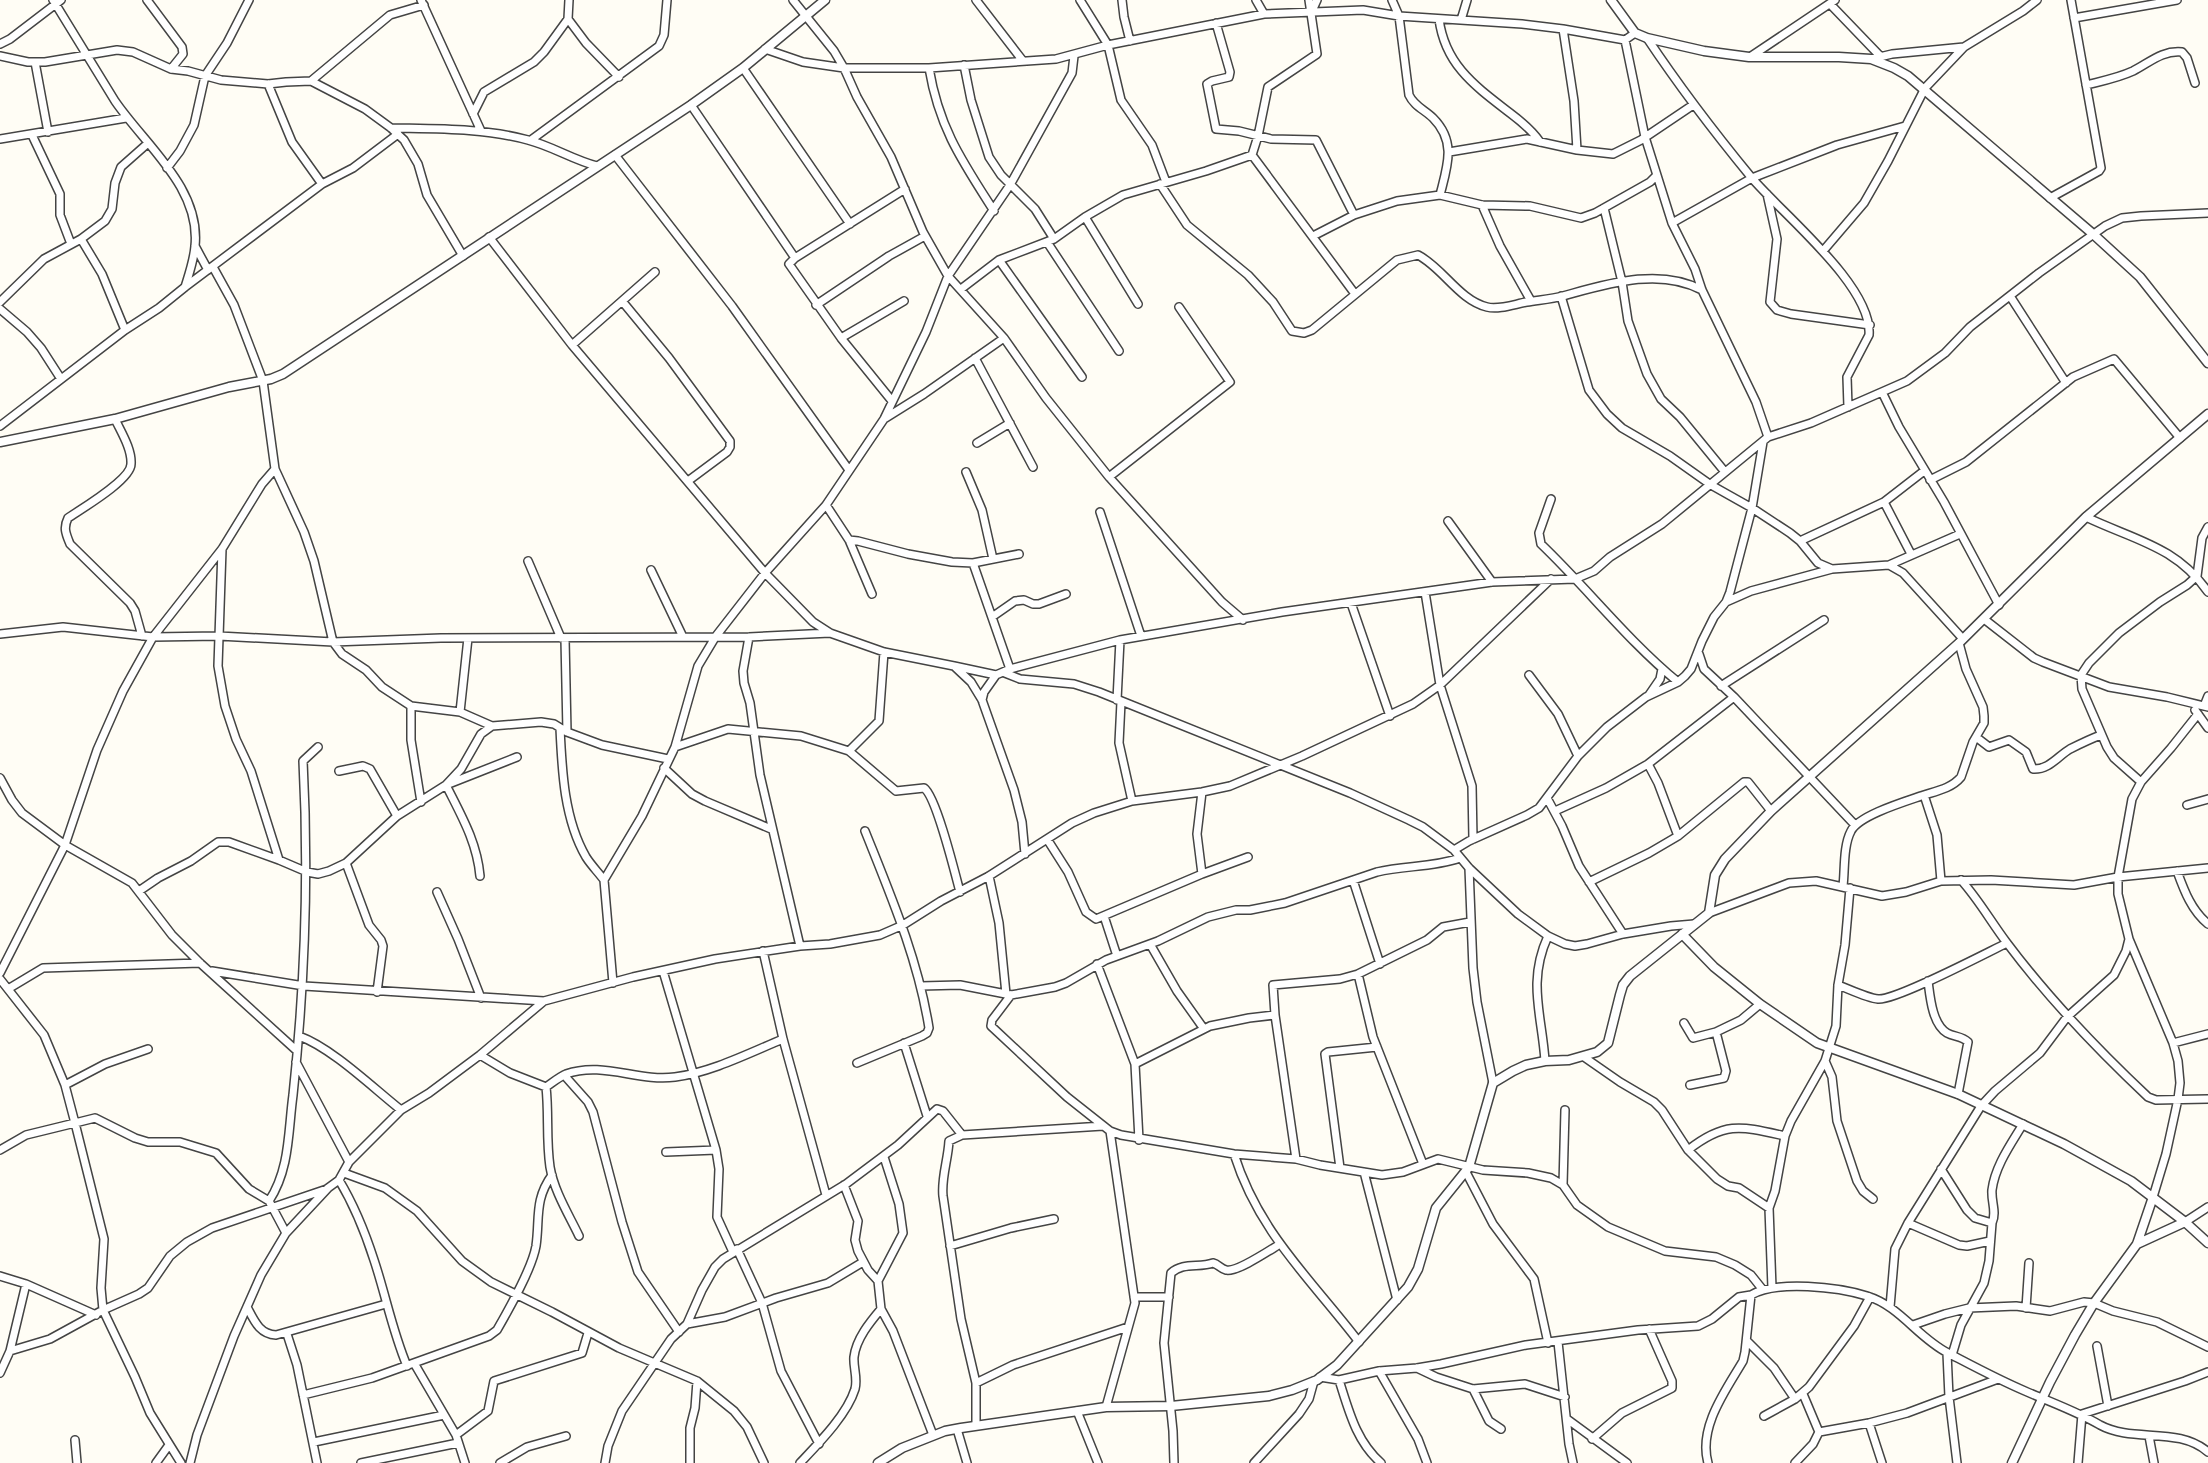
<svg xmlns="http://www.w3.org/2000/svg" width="2208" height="1463" viewBox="0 0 2208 1463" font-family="'PT Serif',serif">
  <rect width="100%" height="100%" fill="#fffdf5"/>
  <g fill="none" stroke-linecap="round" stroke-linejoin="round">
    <defs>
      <path id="minor" d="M 53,0 L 115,101 C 145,145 201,188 195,246 C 194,260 189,274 185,287
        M 147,0 L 182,47 L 183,54 L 171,69
        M 421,0 L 481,131
        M 793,0 L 834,51 L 844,68 L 857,97 L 891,157 L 923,232 L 948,276 L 1004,338 L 1046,398 L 1109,477 L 1222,602 L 1243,620
        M 976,0 L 1023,61
        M 1080,0 L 1108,45 L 1121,100 L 1152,145 L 1166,182
        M 1122,0 L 1124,17 L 1130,41
        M 1256,0 L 1264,14
        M 1392,0 L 1399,16 L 1409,95 C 1414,106 1425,110 1433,118 C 1457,142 1447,167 1440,195
        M 1830,4 L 1881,57
        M 1312,11 L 1317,0
        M 2074,18 L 2177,0
        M 568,19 L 586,43 L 619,77
        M 1439,19 C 1445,65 1475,86 1510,113 C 1522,122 1532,130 1540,142
        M 1461,20 L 1467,0
        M 1216,23 L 1230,72 L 1229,77 L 1212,81 L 1207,84 L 1216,129 L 1239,131 L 1271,139 L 1316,140 L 1354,215
        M 1563,29 L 1574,101 L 1577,150
        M 1647,38 C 1679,86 1714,132 1751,177 C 1781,213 1873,286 1869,335 L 1847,377 L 1848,407
        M 1625,40 L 1645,137 L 1672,223 L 1695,269 L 1702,290 L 1756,402 L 1768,437
        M 0,44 L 10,39 L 61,0
        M 765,49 L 803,62 L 844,68 L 929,68 L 1056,59 L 1108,45 L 1264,14 L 1363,10 L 1399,16 L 1522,24 L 1563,29 L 1625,40 L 1635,33
        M 0,56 L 28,62 L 45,62 L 117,50 L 133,52 L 171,69 L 188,71 L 221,80 L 268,84 L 286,82 L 311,81 L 365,109 L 391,128 L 404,140 L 418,164 L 427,195 L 463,256
        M 1750,57 L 1835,0
        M 1871,59 L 1892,54 L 1964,47
        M 35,62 L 48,132
        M 964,65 L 971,100 L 989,157 L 1001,175 L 1035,209 L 1054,239
        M 743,68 L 850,224
        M 929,68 C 939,128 962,161 994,211
        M 311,81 L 390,15 L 424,5
        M 268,84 L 292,142 L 322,184
        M 2086,85 C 2102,81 2118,78 2133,71 C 2149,63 2162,50 2182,52 L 2187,58 L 2195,83
        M 691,105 L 795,258
        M 473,114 L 484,92 L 534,62 L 544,52 L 568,19 L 569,0
        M 391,128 C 437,129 484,128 528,140 C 552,146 573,160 597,166
        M 32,135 L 60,194 L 60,215 L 71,244
        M 0,139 L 126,118
        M 531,140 L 659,46 L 664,35 L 667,0
        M 1449,152 L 1527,139 L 1577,150 L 1613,154 L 1641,140 L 1693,105
        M 615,155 L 732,306 L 849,470
        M 1252,155 L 1355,294
        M 167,168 L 180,151 L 194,125 L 205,76 L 227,43 L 249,0
        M 1160,184 L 1187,225 L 1248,275 L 1273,302 L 1292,331 L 1304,333 L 1312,330 L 1397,260 L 1418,255 C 1443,268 1459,300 1487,307 C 1499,310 1515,304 1527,302 C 1539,300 1552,299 1563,296 C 1607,284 1659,267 1702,290
        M 1767,194 L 1777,239 L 1770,302 L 1777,310 L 1791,314 L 1870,325
        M 2050,198 L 2099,171 L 2101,168 L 2071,0
        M 1482,205 L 1500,246 L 1531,301
        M 1604,208 L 1622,282 L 1628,321 L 1647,374 L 1661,399 L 1680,417 L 1725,472
        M 1085,217 L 1138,304
        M 1672,223 L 1752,178 L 1837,145 L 1905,126
        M 1313,236 L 1354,215 L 1397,201 L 1440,195 L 1482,205 L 1530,206 L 1581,218 L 1595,213 L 1650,182 L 1656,176
        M 489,237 L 572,345 L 765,573 L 813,622 L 830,633 L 884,652 L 954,666 L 971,682 L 982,700 L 1014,790 L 1022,822 L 1025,854
        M 81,239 L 102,274 L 125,330
        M 1047,242 L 1119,351
        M 195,246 L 208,270
        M 1823,251 L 1864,203 L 1888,161 L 1925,88 L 1964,47 L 2023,11 L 2037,0
        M 999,260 L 1082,377
        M 213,267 L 234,305 L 263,381 L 275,469 L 304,532 L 314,561 L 333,642 L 342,654 L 366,670 L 382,687 L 411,706 L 460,712 L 492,726 L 541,722 L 554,724 L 567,732 L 602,745 L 668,759
        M 961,289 L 999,260 L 1054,239 L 1085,217 L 1123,195 L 1206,171 L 1252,155 L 1258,136 L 1268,87 L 1317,54 L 1309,0
        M 1561,296 L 1589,390 L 1607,414 L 1622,428 L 1670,456 L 1711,485 L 1752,508 L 1790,533 L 1800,541 L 1818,563 L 1832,569 L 1889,565 L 1903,573 L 1963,639
        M 2010,296 L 2066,383
        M 622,301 L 669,358 L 730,441 L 730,447 L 727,452 L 688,481
        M 0,302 L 44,259 L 81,239 L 105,221 L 112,209 L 115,183 L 121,167 L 147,144
        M 816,305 L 889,256 L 925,236
        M 0,309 L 27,332 L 41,348 L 61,379
        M 841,338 L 904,301
        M 572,345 L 655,272
        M 975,358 L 1033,467
        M 1882,392 L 1899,427 L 1944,502 L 1999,605
        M 892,401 L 841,338 L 789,264 L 795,258 L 905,189
        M 115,419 C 121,432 132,449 131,464 C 131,480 81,509 68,518 C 63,528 66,534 70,544 L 130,603 L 135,611 L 142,636
        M 884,419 L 924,394 L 1004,338
        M 0,426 L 125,330 L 159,308 L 185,287 L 322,184 L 353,168 L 398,134
        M 977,443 L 1010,423
        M 966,472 L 982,510 L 993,559
        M 1109,477 L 1230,382 L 1179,307
        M 1930,480 L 1966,462 L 2073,377 L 2114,359 L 2180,438
        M 1551,499 L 1539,533 L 1541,544 C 1588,589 1628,641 1678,682
        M 1884,502 L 1911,554
        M 826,505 L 849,540 L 872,594
        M 1100,512 L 1141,636
        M 2086,517 C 2134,540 2176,546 2208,592
        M 1448,521 L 1492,582
        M 849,540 L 858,541 L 908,554 L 952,562 L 973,563 L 1019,554
        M 1800,541 L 1884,502 L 1924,471
        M 222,549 L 218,666 L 225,706 L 236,739 L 251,771 L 279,860 L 307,872 L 318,874 L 329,871 L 346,863 L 397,816 L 446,785 L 517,757
        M 528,561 L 561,638
        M 973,563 L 1010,669
        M 1889,565 L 1960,534
        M 651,570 L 683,637
        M 1425,592 L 1440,685 L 1472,786 L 1473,839
        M 1726,602 L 1751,591 L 1832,569
        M 1351,603 L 1390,716
        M 992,617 L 1015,601 L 1024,600 L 1033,604 L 1039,604 L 1066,594
        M 1984,619 L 2034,658 L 2043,662 L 2109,687 L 2167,697 L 2208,707
        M 0,634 L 63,627 L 153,637 L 219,636 L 333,642 L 441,638 L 749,637 L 830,633
        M 749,637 L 743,671 L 744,683 L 750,703 L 760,775 L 800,946
        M 565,639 L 567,732
        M 1699,654 L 1704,669 L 1734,697 L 1855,825
        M 954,666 L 996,675 L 1010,669 L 1120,640 L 1282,612 L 1492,582 L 1575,579 L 1594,571 L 1610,557 L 1662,524 L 1768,437 L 1811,423 L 1907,381 L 1945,353 L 1970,327 L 2039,273 L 2105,226 L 2122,218 L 2141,216 L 2208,213
        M 1005,673 L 1020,679 L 1074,684 L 1099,692 L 1350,793 L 1409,820 L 1423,827 L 1454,850 L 1469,868 L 1518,914 L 1548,936 L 1565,944 L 1575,946 L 1587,944 L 1623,934 L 1671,926 L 1694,924
        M 1529,675 L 1558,714 L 1578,756
        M 1721,686 L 1824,620
        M 1649,695 L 1660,679 L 1662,669
        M 982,700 L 984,692 L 996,675
        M 1117,700 L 1120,640
        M 1121,702 L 1119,743 L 1132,801
        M 411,706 L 411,740 L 421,802
        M 2204,706 L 2208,696
        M 2195,710 L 2208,728
        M 460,712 L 468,638
        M 560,728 C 562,771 564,819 586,857 C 591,865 598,872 604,880
        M 1976,737 L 1989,747 L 2009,740 L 2026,752 L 2033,769 C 2049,770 2058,756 2070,749 C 2080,744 2090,739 2101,735
        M 675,747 L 728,729 L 801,736 L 849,751 L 896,791 L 924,788 C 936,796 955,873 960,892
        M 849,751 L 879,721 L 884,652
        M 1648,764 L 1658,783 L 1678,836
        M 664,768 L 692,794 L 705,801 L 771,829
        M 339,771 L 363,766 L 370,769 L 397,816
        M 0,778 L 12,800 L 22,813 L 65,845 L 132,883 L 172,935 L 200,963 L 297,1051
        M 2141,782 L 2114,758 L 2107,747 L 2082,689 L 2081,675 L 2089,663 L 2119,633 L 2160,602 L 2187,585 L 2197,576 L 2202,538 L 2208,527
        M 1924,795 L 1937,835 L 1941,881
        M 1547,798 L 1562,826 L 1579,866 L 1623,934
        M 2187,805 L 2208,799
        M 1555,811 L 1606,788 L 1648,764 L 1734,697
        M 1047,839 L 1068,872 L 1086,912 L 1096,919 L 1202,874 L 1248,857
        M 1454,850 L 1469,841 L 1527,815 L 1539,808 L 1578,756 L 1607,727 L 1646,697 L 1678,682 L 1685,676 L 1691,669 L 1702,641 L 1714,617 L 1726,602 L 1730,592 L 1752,508 L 1763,442
        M 346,863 L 369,925 L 381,940 L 383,946 L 377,992
        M 1469,868 L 1473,968 L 1477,1002 L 1493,1083
        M 2177,871 C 2184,890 2191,910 2208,924
        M 1202,874 L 1197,834 L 1202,792
        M 480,876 C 477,842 461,815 446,785 L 461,769 L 481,734 L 492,726
        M 989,876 L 999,923 L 1006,994
        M 1353,880 L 1380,964
        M 1961,880 C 1979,900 1991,922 2007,943 C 2049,999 2097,1049 2148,1097 L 2156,1100 L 2208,1099
        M 1589,882 L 1649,853 L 1678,836 L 1744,782 L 1748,782 L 1771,811
        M 1843,886 C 1845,870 1843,846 1851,831 C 1859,815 1907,801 1924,795 C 1937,791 1952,788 1961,777 L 1973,742 L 1984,723 L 1984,716 L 1983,707 L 1966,669 L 1959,643
        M 139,891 L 158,878 L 191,861 L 218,842 L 229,842 L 279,860
        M 437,892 L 458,939 L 481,998
        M 1709,913 L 1789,883 L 1816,881 L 1882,896 L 1906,892 L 1941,881 L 1991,880 L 2074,885 L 2118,877 L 2208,868
        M 1104,916 L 1117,956
        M 1150,944 L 1177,991 L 1204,1029
        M 763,951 L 783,1039 L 826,1195
        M 1097,964 L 1135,1064 L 1139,1140
        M 212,971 L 304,986 L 544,1001
        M 663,971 L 716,1150 L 719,1169 L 717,1217 L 733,1252
        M 0,973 L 65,845 L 97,750 L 123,691 L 153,637 L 222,549 L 262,484 L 275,469
        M 1358,974 L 1373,1037 L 1423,1164
        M 0,979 L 44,1035 L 65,1085 L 75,1123 L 95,1118 L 135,1138 L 148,1142 L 180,1142 L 216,1153 L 249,1189 L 269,1201 L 286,1233
        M 1928,981 C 1930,996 1932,1024 1947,1033 C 1954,1037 1962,1036 1968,1042 L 1958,1094
        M 613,983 L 604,880 L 642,816 L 675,747 L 698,666 L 716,636 L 765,573 L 826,505 L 884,419 L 926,332 L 948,276 L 1010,185 L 1072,73 L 1074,56
        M 1838,985 C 1849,989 1867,998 1878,999 C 1895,1001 1986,953 2007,943
        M 921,986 L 960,985 L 1011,995 L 1055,987 L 1066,983 L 1106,960 L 1158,941 L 1208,917 L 1236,910 L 1250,910 L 1285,903 L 1377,872 C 1405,865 1431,868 1460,858
        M 8,989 L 43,968 L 200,963
        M 1011,995 L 992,1020 L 991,1026 L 1067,1097 L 1110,1131 L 1121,1135 L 1234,1154 L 1296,1159 L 1320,1165 L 1382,1175 L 1403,1172 L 1438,1159 L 1483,1170 L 1528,1173 L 1551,1178 L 1563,1185 L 1577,1205 L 1608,1227 L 1665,1251 L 1716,1257 L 1735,1265 L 1751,1275 L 1763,1290
        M 1684,1023 L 1693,1038 L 1716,1032
        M 299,1036 C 332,1048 372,1087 401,1110
        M 904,1043 L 927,1116
        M 2173,1043 L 2208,1034
        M 480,1055 L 510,1073 L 546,1087 C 552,1083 559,1077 566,1074 C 603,1061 638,1082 675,1077 C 712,1072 749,1053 783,1039
        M 1584,1057 L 1620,1082 L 1654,1102 L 1662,1110 L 1688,1150 L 1717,1179 L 1728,1186 L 1739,1188 L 1769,1208
        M 1545,1061 C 1542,1015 1527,982 1548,936
        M 1825,1061 L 1832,1077 L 1837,1121 L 1857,1181 L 1863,1191 L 1873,1199
        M 296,1062 L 349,1162
        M 857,1063 L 922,1036 L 927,1033 L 929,1028 C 918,959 891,896 865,831
        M 1135,1064 L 1210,1026 L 1249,1018 L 1275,1015
        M 564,1075 L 588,1102 L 593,1112 L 622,1222 L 638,1272 L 679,1332
        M 65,1085 L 105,1064 L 148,1049
        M 1690,1085 L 1724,1078 L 1726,1071 L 1716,1032 L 1741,1020 L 1760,1004
        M 546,1087 C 549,1113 546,1140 550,1167 C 554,1191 569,1215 579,1236
        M 0,1150 L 26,1135 L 75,1123 L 104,1239 L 101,1288 L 103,1310 L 135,1377 L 150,1413 L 181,1463
        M 1688,1150 C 1725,1121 1741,1126 1785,1136
        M 666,1152 L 716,1150
        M 1234,1154 C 1259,1233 1310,1278 1359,1342
        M 884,1157 L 899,1204 L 903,1233 L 878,1281 L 881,1309 L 893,1331 L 933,1435
        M 1296,1159 L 1275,1015 L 1273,985 L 1340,979 L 1358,974 L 1427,940 L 1443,927 L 1470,922
        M 1340,1168 L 1325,1054 L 1328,1052 L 1377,1047
        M 1941,1169 L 1967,1210 L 1975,1218 L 1992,1223
        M 1364,1172 L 1397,1300
        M 1466,1172 L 1493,1224 L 1534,1279 L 1548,1343
        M 344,1173 L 385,1188 L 417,1211 L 462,1261 L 491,1282 L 552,1312 L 619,1348 L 697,1381 L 734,1411 L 747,1427 L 764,1463
        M 339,1180 C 354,1205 365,1232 374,1260 C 386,1296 392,1330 407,1366
        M 844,1185 L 858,1221 L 855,1240 L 858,1251 L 868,1270 L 878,1281
        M 1563,1185 L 1565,1110
        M 2153,1197 L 2166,1154 L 2178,1099 L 2180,1083 L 2178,1061 L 2173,1043 L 2129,939 L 2118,894 L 2118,877 L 2132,799 L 2141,782 L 2171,748 L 2198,714
        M 269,1201 C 290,1169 288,1132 293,1095 C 305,983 309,874 303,761 L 318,747
        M 2185,1222 L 2208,1207
        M 1908,1223 L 1959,1245 L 1967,1246 L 1990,1241
        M 950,1246 L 1011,1228 L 1054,1219
        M 737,1249 L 762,1303 L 781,1371 L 819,1444
        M 0,1276 L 26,1284 L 96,1315
        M 1772,1288 L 1769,1208 L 1775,1191 L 1785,1136 L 1791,1121 L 1825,1061 L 1836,1026 L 1838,985 L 1845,945 L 1850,888
        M 1134,1297 L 1169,1297
        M 247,1307 C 254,1320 259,1334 276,1335 L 386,1304
        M 1890,1307 L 1895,1249 L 1908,1223 L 1981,1106 L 1995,1091 L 2040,1053 L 2067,1017 L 2114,975 L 2126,951 L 2129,939
        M 2026,1308 L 2029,1263
        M 687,1324 L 725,1317 L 776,1298 L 828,1283 L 863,1262
        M 1913,1325 L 1945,1314 L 1969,1308 L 2016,1306 L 2050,1311 L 2084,1302 L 2094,1303 L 2113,1311 L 2157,1322 L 2208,1347
        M 287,1334 L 297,1365 L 317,1463
        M 1747,1341 L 1774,1368 L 1795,1399
        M 1558,1342 L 1569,1444 L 1573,1463
        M 2097,1346 L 2108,1406
        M 10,1351 L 50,1339 L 103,1310 L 139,1294 L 148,1288 L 170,1256 L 187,1242 L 212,1228 L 327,1189
        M 1947,1353 L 1949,1397 L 1957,1463
        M 1952,1355 L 1961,1325 L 1984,1283 L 1989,1261 L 1992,1223 C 1997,1212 1991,1202 1992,1190 C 1995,1166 2011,1144 2023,1124
        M 414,1363 L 456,1435 L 465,1463
        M 1417,1368 L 1436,1377 L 1473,1389 L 1525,1384 L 1565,1397
        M 1379,1371 L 1418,1439 L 1427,1463
        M 0,1373 L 10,1351 L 26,1284
        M 1320,1377 L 1339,1380 L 1379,1371 L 1417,1368 L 1441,1364 L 1526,1345 L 1638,1330 L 1698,1326 L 1712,1319 L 1739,1297 L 1751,1295
        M 1339,1380 C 1349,1411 1356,1441 1381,1463
        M 976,1383 L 1013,1365 L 1128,1327
        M 1473,1389 L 1489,1421 L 1501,1429
        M 1803,1394 L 1819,1432
        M 303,1395 L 372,1378 L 489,1336 L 497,1330 C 509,1309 532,1269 536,1246 C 540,1218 534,1200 552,1175
        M 1106,1407 L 1135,1303 L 1110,1131
        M 1077,1411 L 1098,1463
        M 1764,1416 L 1795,1399 L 1809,1387 L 1854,1326 L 1870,1297
        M 1567,1419 L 1627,1463
        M 1869,1423 L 1882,1463
        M 976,1425 L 976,1383 L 961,1319 L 943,1196 C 941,1178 948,1160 949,1141 L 962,1135 L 1103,1126
        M 957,1429 L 967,1463
        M 456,1435 L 488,1411 L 494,1381 L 582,1353 L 588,1333
        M 2149,1436 L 2154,1463
        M 1592,1439 L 1622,1413 L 1672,1388 L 1672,1381 L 1649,1329
        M 75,1440 L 77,1463
        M 314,1442 L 444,1415
        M 156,1463 L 169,1445
        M 190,1463 L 197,1435 L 234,1336 L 261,1275 L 286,1233 L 328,1188 L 339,1180 L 349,1162 L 401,1110 L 429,1093 L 480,1055 L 544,1001 L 633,977 L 715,959 L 800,946 L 830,944 L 880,935 L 903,925 L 941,901 L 989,876 L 1072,823 L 1094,813 L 1132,801 L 1202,792 L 1230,786 L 1302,756 L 1413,704 L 1440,685 L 1551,579
        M 361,1463 L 458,1443
        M 500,1463 L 527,1447 L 566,1436
        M 605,1463 L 608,1446 L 622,1411 L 671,1339 L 687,1324 L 702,1290 L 715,1267 L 723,1259 L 846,1184 L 898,1145 L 937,1109 L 943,1111 L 962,1135
        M 690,1463 L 690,1428 L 695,1408 L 697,1381
        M 800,1463 C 818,1444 847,1415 855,1389 C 858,1378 853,1367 854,1357 C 856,1339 870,1322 881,1309
        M 1174,1463 L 1173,1431 L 1164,1343 L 1171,1273 C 1183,1262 1199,1268 1213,1263 C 1218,1264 1221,1269 1226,1270 C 1236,1273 1270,1250 1280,1244
        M 1254,1463 L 1299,1414 L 1309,1399 L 1314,1381
        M 1708,1463 C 1698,1427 1726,1390 1743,1361 L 1745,1352 L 1751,1295 C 1777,1280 1838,1287 1867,1296 C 1900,1306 1918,1338 1948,1353 C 1973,1366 1999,1380 2025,1391 C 2050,1402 2076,1411 2100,1425 C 2133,1443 2178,1426 2208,1452
        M 1795,1463 L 1813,1444 L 1819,1432 L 1869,1423 L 1907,1413 L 1998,1379
        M 2078,1463 L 2082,1414 L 2185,1381 L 2208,1372"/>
      <path id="tertiary" d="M 1611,0 L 1635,33 L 1647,38 L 1704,51 L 1749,57 L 1839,57 L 1871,59 L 1894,68 L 1908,76 L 2093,234 L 2140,277 L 2208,363
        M 0,442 L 115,419 L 229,387 L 271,379 L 283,374 L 691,105 L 743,68 L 825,0
        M 1682,934 L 1714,967 L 1760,1004 L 1817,1043 L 1958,1094 L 2064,1144 L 2131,1181 L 2185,1222 L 2208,1243
        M 2137,1244 L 2185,1222
        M 878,1463 L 902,1448 L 945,1431 L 961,1428 L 1106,1407 L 1171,1406 L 1269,1396 L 1292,1390 L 1317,1380 L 1337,1365 L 1408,1287 L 1418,1269 L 1436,1208 L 1469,1167 L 1493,1083 L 1513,1071 L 1526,1065 L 1545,1061 L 1569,1060 L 1597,1052 L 1608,1043 L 1620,995 L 1623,985 L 1630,976 L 1709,913 L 1715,875 L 1725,859 L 1771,811 L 1959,643 L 2086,517 L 2208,414
        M 2012,1463 L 2050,1382 L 2075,1335 L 2094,1303 L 2137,1244 L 2153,1197"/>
    </defs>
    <use href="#minor" stroke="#444" stroke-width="10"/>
    <use href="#tertiary" stroke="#444" stroke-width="11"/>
    <use href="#minor" stroke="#fff" stroke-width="7"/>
    <use href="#tertiary" stroke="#fff" stroke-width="8"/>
  </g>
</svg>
